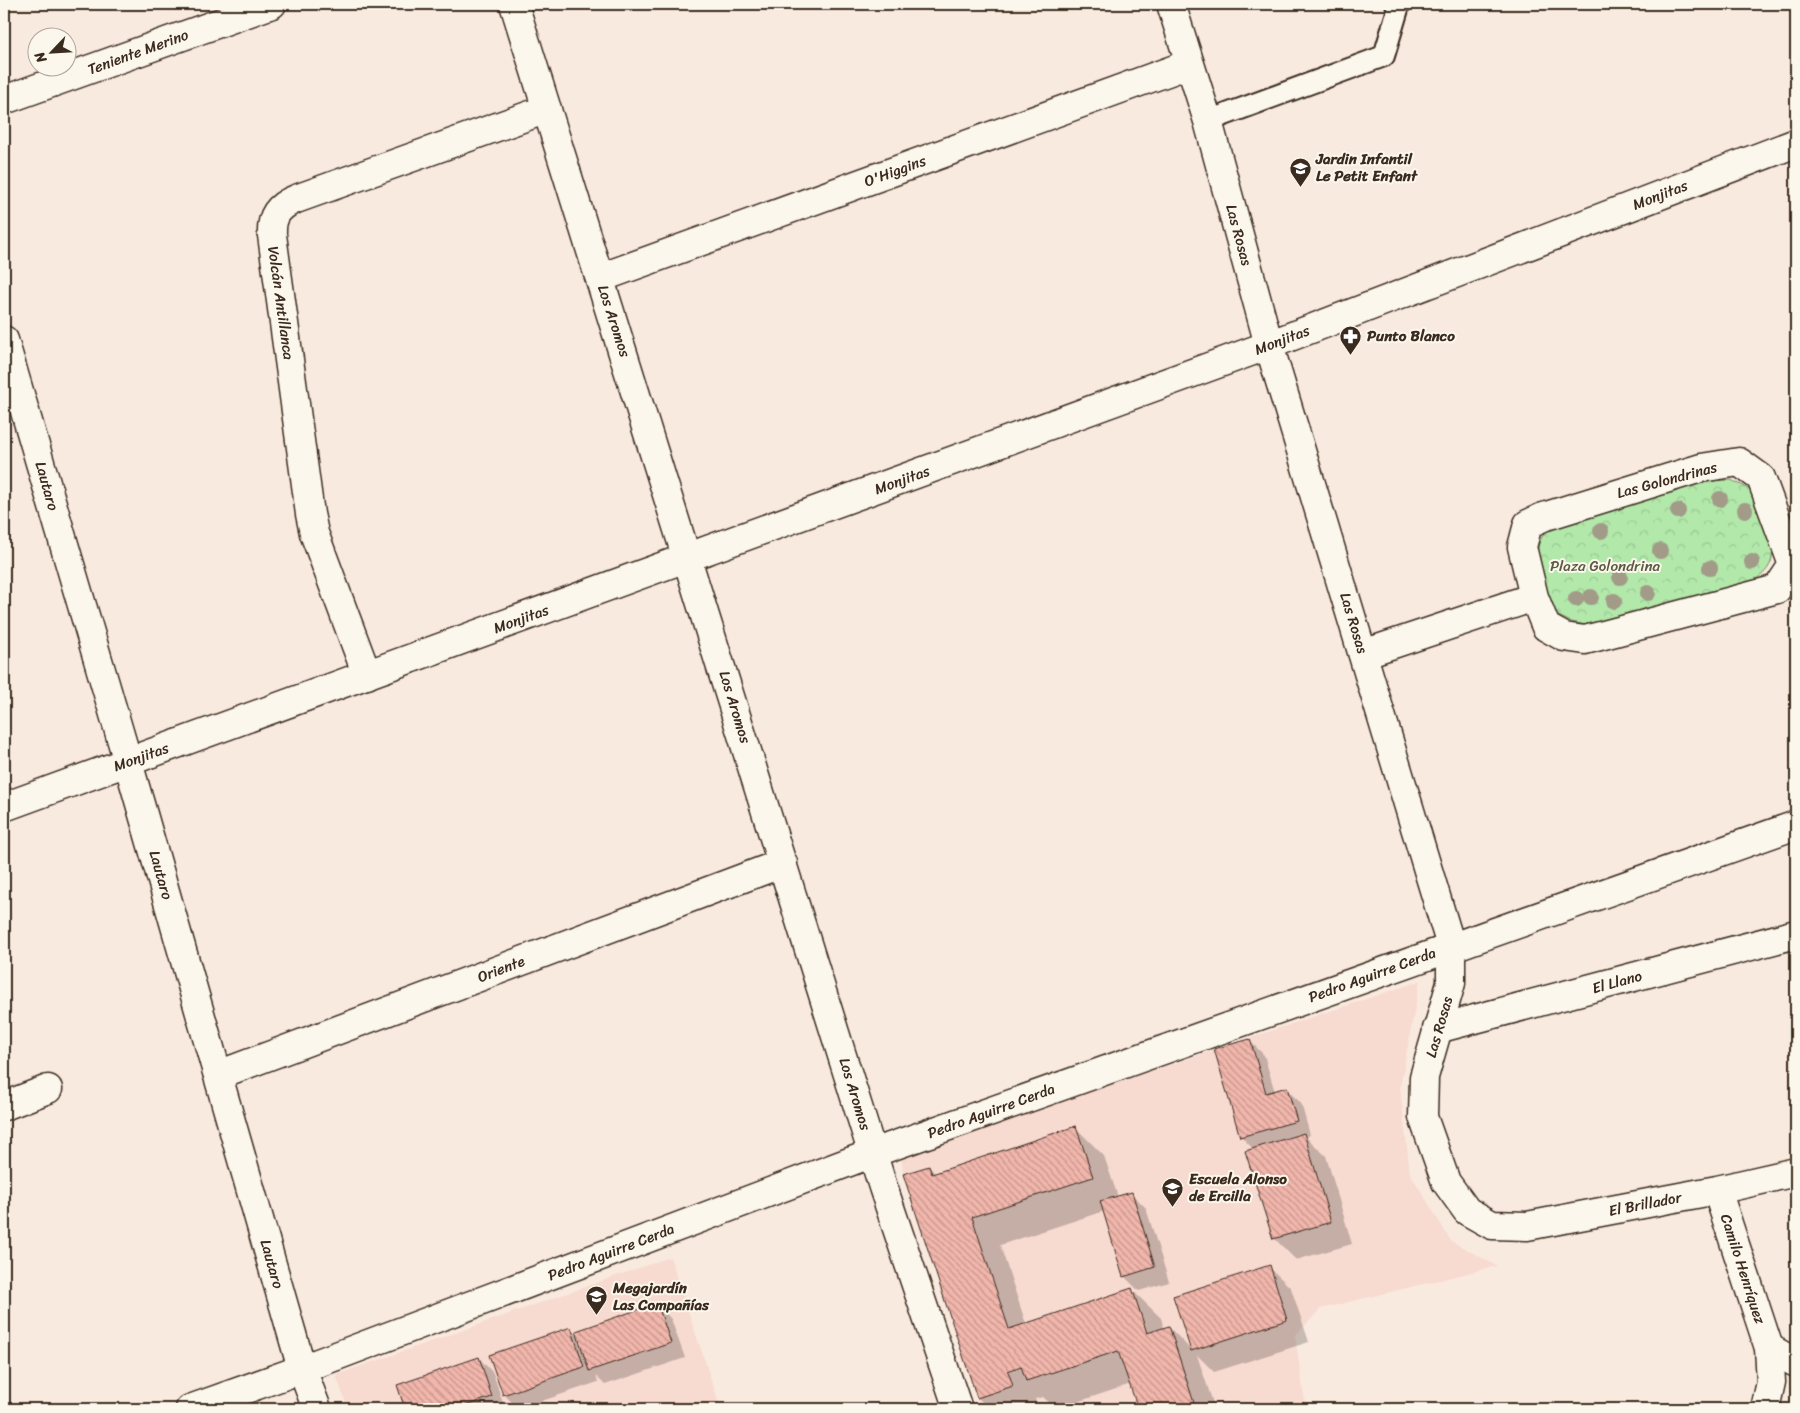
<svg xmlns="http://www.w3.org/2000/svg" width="1800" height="1413" viewBox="0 0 1800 1413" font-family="Sriracha,sans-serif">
  <defs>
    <pattern id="park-crowns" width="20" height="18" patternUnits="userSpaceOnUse" patternTransform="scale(1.25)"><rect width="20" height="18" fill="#b2e8aa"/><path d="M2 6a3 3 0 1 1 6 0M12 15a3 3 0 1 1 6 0" fill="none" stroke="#9ac792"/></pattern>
    <pattern id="building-back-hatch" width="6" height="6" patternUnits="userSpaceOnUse" patternTransform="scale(1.25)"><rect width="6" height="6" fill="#f1b6ac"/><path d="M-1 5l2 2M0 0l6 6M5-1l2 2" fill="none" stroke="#c4948b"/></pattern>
  </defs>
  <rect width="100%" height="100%" fill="#f9eadf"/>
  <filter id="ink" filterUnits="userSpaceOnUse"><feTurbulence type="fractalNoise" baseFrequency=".02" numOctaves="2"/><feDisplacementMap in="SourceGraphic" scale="10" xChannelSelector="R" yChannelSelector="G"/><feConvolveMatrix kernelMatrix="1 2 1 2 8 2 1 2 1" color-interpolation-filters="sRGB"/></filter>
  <g filter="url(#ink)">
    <path fill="#f7dad0" d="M 1420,981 L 1400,1087 L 1410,1173 L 1451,1241 L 1497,1266 L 1320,1309 L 1295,1336 L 1306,1409 L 980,1409 L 903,1174 L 901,1155 Z
      M 670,1257 L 721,1409 L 348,1409 L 336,1375 Z"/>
    <path fill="url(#park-crowns)" stroke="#768964" d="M 1731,480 C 1740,484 1751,489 1757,497 C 1761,502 1763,513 1765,519 C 1773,545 1781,565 1753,581 L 1591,626 L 1571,622 L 1552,613 C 1545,589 1523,546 1551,528 C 1556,525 1563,523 1569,520 L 1709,481 Z"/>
    <path fill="#0003" d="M 1249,1040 L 1264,1055 L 1275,1092 L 1286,1089 L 1301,1103 L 1310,1135 L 1306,1137 L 1326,1156 L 1352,1244 L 1296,1260 L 1274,1238 L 1254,1150 L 1241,1136 Z
      M 1076,1128 L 1104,1156 L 1118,1197 L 1131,1193 L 1146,1208 L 1169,1282 L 1139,1291 L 1124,1276 L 1104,1211 L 1000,1245 L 1026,1324 L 1132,1290 L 1161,1318 L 1164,1329 L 1169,1327 L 1192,1351 L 1269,1267 L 1291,1288 L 1309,1342 L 1214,1372 L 1197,1355 L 1215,1409 L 1139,1409 L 1131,1384 L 1056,1409 L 1043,1397 L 1035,1399 L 1039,1409 L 990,1409 L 978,1398 L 905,1175 L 929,1167 L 936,1174 Z
      M 657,1304 L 671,1319 L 685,1358 L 605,1385 L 596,1376 L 598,1382 L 518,1409 L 504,1394 L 570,1329 L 579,1337 Z
      M 479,1358 L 493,1373 L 505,1409 L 407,1409 L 399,1385 Z"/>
    <path fill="url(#building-back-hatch)" stroke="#3b2a1e" d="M 1250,1039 L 1266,1093 L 1287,1087 L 1297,1121 L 1240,1137 L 1214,1049 Z
      M 1076,1126 L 1093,1177 L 972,1217 L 1009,1329 L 1132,1288 L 1147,1333 L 1169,1326 L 1196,1409 L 1138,1409 L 1118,1351 L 1026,1381 L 1021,1366 L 1008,1371 L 1013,1386 L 977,1398 L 903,1174 L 929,1166 L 932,1174 Z
      M 1304,1133 L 1331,1222 L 1273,1239 L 1245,1151 Z
      M 1132,1192 L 1155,1267 L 1123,1277 L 1100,1201 Z
      M 1270,1265 L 1287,1320 L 1191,1351 L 1173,1296 Z
      M 657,1303 L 671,1343 L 589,1371 L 576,1331 Z
      M 571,1327 L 584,1367 L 503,1395 L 489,1355 Z
      M 479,1357 L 492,1397 L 456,1409 L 405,1409 L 397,1385 Z"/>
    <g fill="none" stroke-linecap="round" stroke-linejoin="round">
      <defs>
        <path id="lane" d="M 1208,121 L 1384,56 L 1398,9 L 1396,4"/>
        <path id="street" d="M 514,4 L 883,1187 L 958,1409
          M 4,100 L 272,4
          M 600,278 L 1189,64
          M 4,340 L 128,762
          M 1739,462 L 1761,478 L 1793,565 L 1777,589 L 1585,640 L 1564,637 L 1546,627 L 1534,597 L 1522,547 L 1528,524 L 1543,517 L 1701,468 Z
          M 1363,654 L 1534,597
          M 367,675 L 314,533 L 310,514 L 272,235 C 271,216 278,206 296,199 L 547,109
          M 1437,1029 L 1796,934
          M 218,1075 L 783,863
          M 4,1106 L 48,1089
          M 1769,1348 L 1796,1363
          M 190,1409 L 302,1369 L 873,1153 L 1796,825"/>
        <path id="secondary" d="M 1171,4 L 1208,121 L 1269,345 L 1451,946 L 1451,983 L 1424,1077 L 1423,1117 L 1446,1182 L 1467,1211 L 1492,1225 L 1527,1226 L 1717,1190 L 1796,1172
          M 128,762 L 302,1369 L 317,1409
          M 4,807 L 1269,345 L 1796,143
          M 1717,1190 L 1769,1348 L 1771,1382 L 1765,1409"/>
      </defs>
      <use href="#lane" stroke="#3b2a1e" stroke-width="24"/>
      <use href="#street" stroke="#3b2a1e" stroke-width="31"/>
      <use href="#secondary" stroke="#3b2a1e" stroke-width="31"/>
      <use href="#lane" stroke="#fbf7ec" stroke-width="20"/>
      <use href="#street" stroke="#fbf7ec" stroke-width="28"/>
      <use href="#secondary" stroke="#fbf7ec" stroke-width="28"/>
    </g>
    <g fill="#a19b88">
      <circle cx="1720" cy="499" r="8"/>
      <circle cx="1745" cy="510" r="8"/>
      <circle cx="1678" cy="511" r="8"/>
      <circle cx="1601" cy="531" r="8"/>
      <circle cx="1660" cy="551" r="8"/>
      <circle cx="1752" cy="562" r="8"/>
      <circle cx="1710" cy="568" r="8"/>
      <circle cx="1620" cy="577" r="8"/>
      <circle cx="1648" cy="593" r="8"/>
      <circle cx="1591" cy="597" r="8"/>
      <circle cx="1576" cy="599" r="8"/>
      <circle cx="1614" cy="601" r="8"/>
    </g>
  </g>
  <defs>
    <symbol id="school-pin" viewBox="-11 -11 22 30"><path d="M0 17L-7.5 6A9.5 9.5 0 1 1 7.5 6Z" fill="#3b2a1e" stroke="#fbf7ec"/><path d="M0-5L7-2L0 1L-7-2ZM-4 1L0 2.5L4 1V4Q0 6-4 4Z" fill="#fff"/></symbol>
    <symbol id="pharmacy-pin" viewBox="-11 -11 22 30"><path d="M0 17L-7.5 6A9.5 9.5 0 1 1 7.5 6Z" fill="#3b2a1e" stroke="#fbf7ec"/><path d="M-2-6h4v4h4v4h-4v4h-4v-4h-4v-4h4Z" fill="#fff"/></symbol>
  </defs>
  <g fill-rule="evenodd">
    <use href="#school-pin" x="1288" y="156" width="25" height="34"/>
    <use href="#pharmacy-pin" x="1338" y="324" width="25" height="34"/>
    <use href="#school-pin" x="1160" y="1176" width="25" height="34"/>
    <use href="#school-pin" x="584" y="1284" width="25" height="34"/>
  </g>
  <g text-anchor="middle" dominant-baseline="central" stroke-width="4" stroke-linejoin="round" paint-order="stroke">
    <g font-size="15" fill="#3b2a1e" stroke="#fbf7ec">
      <text transform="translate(138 52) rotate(-20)">Teniente Merino</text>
      <text transform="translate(895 171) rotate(-20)">O'Higgins</text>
      <text transform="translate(1660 195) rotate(-21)">Monjitas</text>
      <text transform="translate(1239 235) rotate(75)">Las Rosas</text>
      <text transform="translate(281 303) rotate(82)">Volcán Antillanca</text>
      <text transform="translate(614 321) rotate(72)">Los Aromos</text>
      <text transform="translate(1282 340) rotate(-21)">Monjitas</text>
      <text transform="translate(902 480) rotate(-20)">Monjitas</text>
      <text transform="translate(1667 480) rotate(-15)">Las Golondrinas</text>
      <text transform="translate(47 486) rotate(74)">Lautaro</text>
      <text transform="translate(521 619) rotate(-20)">Monjitas</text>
      <text transform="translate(1354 623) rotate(73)">Las Rosas</text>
      <text transform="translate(735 707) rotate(73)">Los Aromos</text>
      <text transform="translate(141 757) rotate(-20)">Monjitas</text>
      <text transform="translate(161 875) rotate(74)">Lautaro</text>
      <text transform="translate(501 969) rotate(-21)">Oriente</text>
      <text transform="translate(1372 975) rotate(-20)">Pedro Aguirre Cerda</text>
      <text transform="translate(1617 982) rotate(-15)">El Llano</text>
      <text transform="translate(1439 1027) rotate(-74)">Las Rosas</text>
      <text transform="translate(855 1094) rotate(73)">Los Aromos</text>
      <text transform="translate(991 1111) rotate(-20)">Pedro Aguirre Cerda</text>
      <text transform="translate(1645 1204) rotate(-11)">El Brillador</text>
      <text transform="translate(611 1252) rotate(-21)">Pedro Aguirre Cerda</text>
      <text transform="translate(272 1264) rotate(74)">Lautaro</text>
      <text transform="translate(1743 1269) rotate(72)">Camilo Henríquez</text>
    </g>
    <g font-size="15" font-weight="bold" fill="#3b2a1e" stroke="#fbf7ec" text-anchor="start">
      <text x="1316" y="159">Jardin Infantil<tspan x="1316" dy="17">Le Petit Enfant</tspan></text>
      <text x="1367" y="336">Punto Blanco</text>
      <text x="1189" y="1179">Escuela Alonso<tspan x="1189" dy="17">de Ercilla</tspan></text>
      <text x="613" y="1288">Megajardín<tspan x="613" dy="17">Las Compañías</tspan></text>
    </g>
    <g font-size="15" fill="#595a41" stroke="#fbf7ec">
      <text x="1605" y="566">Plaza Golondrina</text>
    </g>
  </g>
  <rect width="1800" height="1413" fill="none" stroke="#fbf7ec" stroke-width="20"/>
  <rect x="10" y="10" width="1780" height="1393" fill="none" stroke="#3b2a1e" stroke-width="2" filter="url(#ink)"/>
  <g transform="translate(52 52) rotate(245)"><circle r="24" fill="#fbf7ec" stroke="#aea59a"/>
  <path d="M0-4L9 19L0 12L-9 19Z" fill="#3b2a1e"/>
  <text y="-8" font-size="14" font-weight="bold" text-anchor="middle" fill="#3b2a1e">N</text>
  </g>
</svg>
